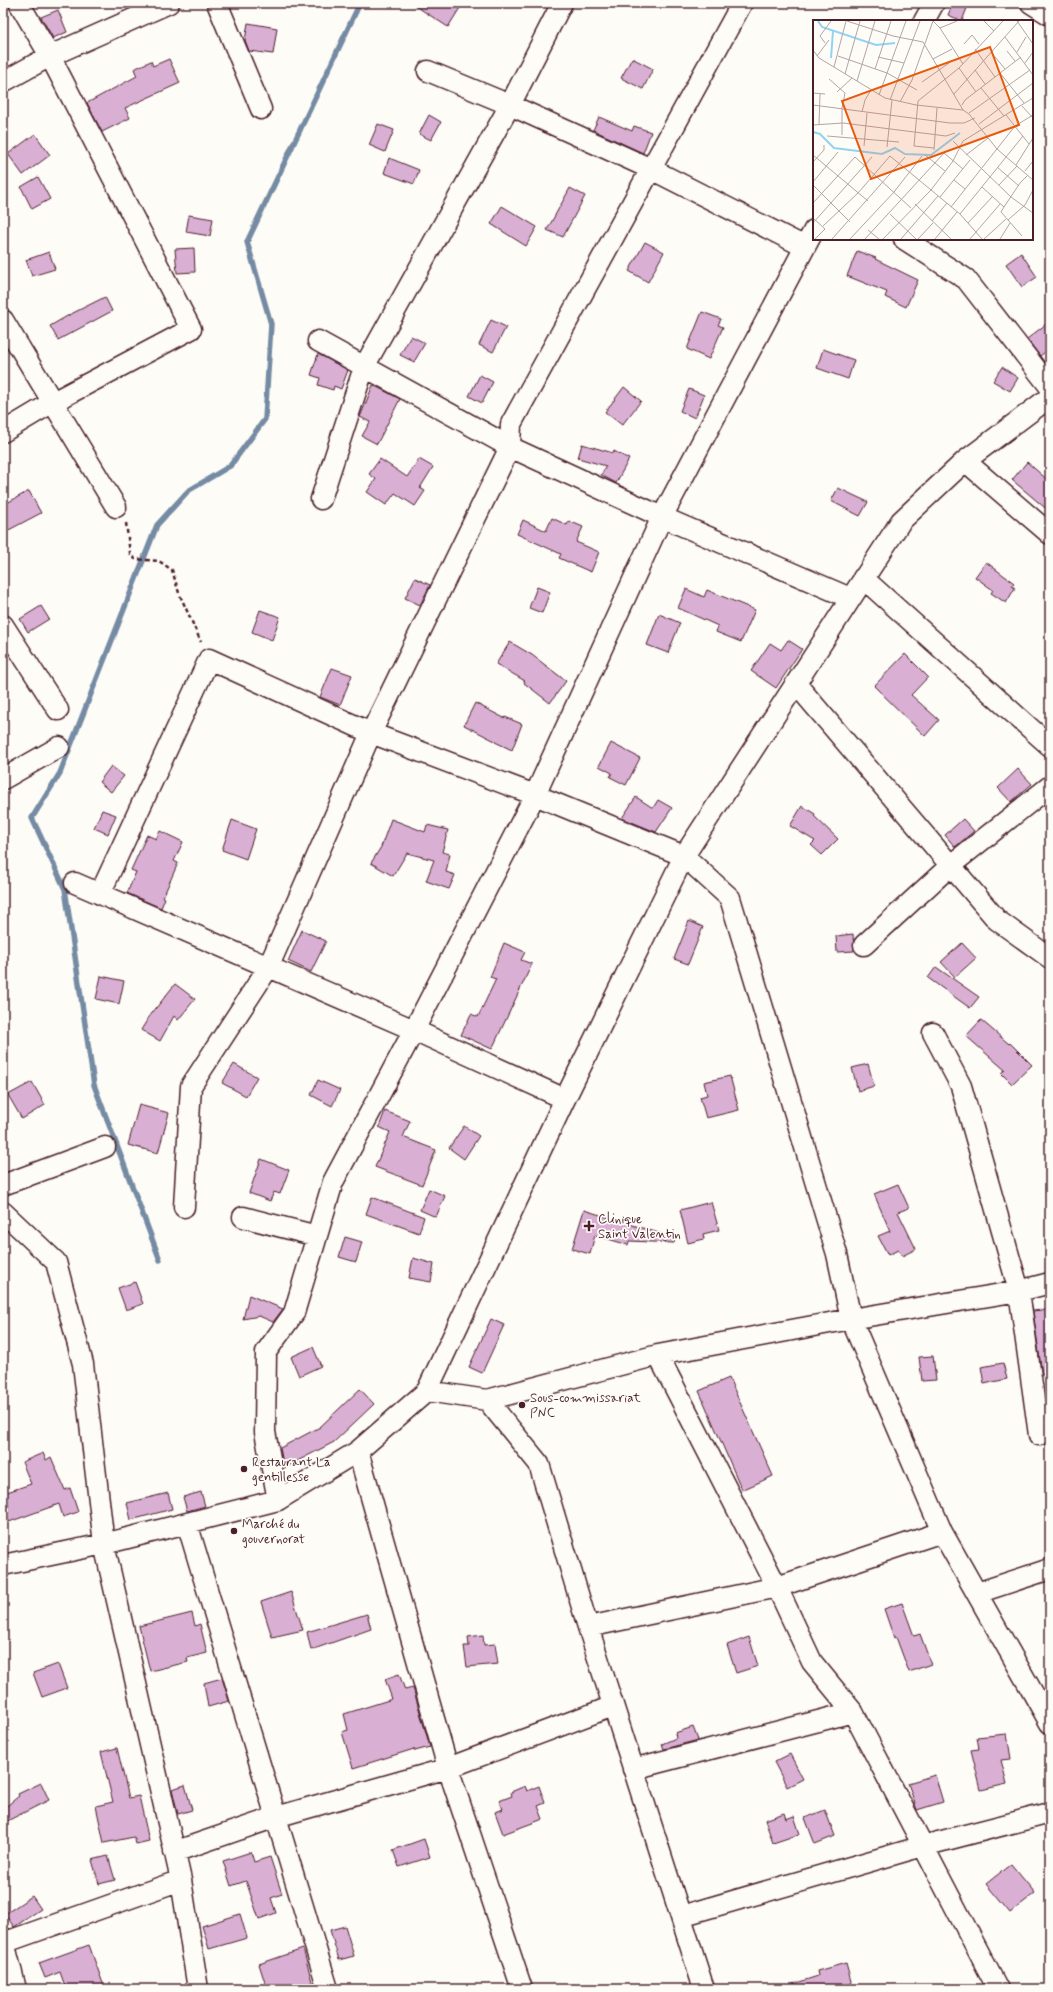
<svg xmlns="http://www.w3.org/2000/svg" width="1053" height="1992" viewBox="0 0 1053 1992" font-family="Mynerve,sans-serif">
  <rect width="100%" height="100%" fill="#fdfcf7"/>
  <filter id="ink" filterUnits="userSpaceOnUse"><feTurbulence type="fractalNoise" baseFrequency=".025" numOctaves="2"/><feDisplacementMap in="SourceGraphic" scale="8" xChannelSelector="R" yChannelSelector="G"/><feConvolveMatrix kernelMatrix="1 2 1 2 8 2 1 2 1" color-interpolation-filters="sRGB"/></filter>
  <g filter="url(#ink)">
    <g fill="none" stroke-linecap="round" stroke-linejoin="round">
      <path stroke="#758ba3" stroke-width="5.5" d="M 160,1260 L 94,1085 L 65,889 L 32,818 L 60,773 L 157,525 L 188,491 L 230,466 L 265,419 L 271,324 L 247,242 L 360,3"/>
    </g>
    <path fill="#daafd4" stroke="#4a1f2b" d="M 411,3 L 463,3 L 448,27 Z
      M 953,3 L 969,3 L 962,21 L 948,15 Z
      M 58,10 L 67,32 L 53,38 L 41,17 Z
      M 248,23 L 277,28 L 273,54 L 249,51 L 245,40 Z
      M 632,58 L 653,69 L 643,89 L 621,78 Z
      M 169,59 L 180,83 L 125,108 L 130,118 L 102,132 L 87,103 L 137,76 L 134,69 L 151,61 L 153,66 Z
      M 429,115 L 441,122 L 431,140 L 419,134 Z
      M 599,117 L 632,131 L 634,126 L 651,132 L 643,153 L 593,130 Z
      M 378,124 L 394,130 L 385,152 L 369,145 Z
      M 35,134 L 50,155 L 23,175 L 8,154 Z
      M 389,158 L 419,170 L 414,184 L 384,173 Z
      M 38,177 L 50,199 L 32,209 L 21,187 Z
      M 570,188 L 585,196 L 563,237 L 547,230 Z
      M 502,206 L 537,227 L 526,246 L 491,224 Z
      M 189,215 L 213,219 L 210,236 L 186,232 Z
      M 645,242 L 664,252 L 648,282 L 629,271 Z
      M 194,248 L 195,272 L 177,273 L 175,249 Z
      M 857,251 L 876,258 L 875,259 L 918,280 L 906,307 L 885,297 L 887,292 L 847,276 Z
      M 49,252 L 55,269 L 32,276 L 26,260 Z
      M 1021,253 L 1037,277 L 1022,287 L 1006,264 Z
      M 105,297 L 112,311 L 58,340 L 50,326 L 69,315 Z
      M 702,312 L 721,319 L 718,325 L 723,327 L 709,359 L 687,349 Z
      M 491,320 L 506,327 L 493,352 L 479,345 Z
      M 1050,321 L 1050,348 L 1040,356 L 1027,339 Z
      M 411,336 L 425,343 L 414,362 L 400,355 Z
      M 823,349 L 854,360 L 848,379 L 817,368 Z
      M 318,354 L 348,370 L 341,389 L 334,386 L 333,390 L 318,385 L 320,378 L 311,375 Z
      M 1002,367 L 1018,378 L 1010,391 L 993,381 Z
      M 480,375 L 493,382 L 482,403 L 469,396 Z
      M 373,385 L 400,399 L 377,444 L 362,436 L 370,422 L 360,417 Z
      M 624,387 L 641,401 L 622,425 L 605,412 Z
      M 689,389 L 704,395 L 695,418 L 680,411 Z
      M 582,444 L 613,453 L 614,451 L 629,459 L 616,483 L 601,475 L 606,466 L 578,458 Z
      M 380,459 L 407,477 L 419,459 L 433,467 L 420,488 L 425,491 L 415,506 L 395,493 L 386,505 L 367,492 L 376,479 L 369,474 Z
      M 1027,462 L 1050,482 L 1050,512 L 1012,480 Z
      M 838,488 L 868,502 L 860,516 L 831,501 Z
      M 29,491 L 41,513 L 3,533 L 3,505 Z
      M 552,518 L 567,525 L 569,521 L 583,527 L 576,542 L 599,552 L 591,572 L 559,558 L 561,554 L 517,534 L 523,520 L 546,531 Z
      M 986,562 L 1014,583 L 1012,586 L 1015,588 L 1006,603 L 991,593 L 993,590 L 975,577 Z
      M 415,578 L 430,585 L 420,605 L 405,598 Z
      M 537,587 L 550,592 L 542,613 L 529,608 Z
      M 686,589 L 704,597 L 707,590 L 755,610 L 741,642 L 716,632 L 718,626 L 678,608 Z
      M 41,606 L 49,619 L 28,632 L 20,619 Z
      M 260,610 L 280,617 L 272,640 L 252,632 Z
      M 659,614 L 680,623 L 668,653 L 647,645 Z
      M 788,640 L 802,649 L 776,688 L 751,671 L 770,643 L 781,650 Z
      M 510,642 L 532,655 L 566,681 L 550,703 L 524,683 L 525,681 L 496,664 Z
      M 905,654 L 928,677 L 911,695 L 939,720 L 925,736 L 874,686 Z
      M 332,668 L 352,675 L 340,705 L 320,697 Z
      M 475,703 L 504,718 L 505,717 L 522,724 L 512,750 L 495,742 L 495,741 L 464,725 Z
      M 611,743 L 640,758 L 626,785 L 610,777 L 612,773 L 599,766 Z
      M 111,766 L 124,776 L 111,792 L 99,782 Z
      M 1018,769 L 1032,784 L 1011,802 L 998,788 Z
      M 636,797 L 653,808 L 658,800 L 672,808 L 656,832 L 622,818 Z
      M 802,806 L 815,814 L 814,816 L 838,839 L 822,855 L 811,845 L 815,841 L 790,826 Z
      M 102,810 L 116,815 L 108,834 L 94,828 Z
      M 391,819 L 425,832 L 427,825 L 448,830 L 442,852 L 450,854 L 446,872 L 455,875 L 449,889 L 426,881 L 434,860 L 407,853 L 393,876 L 371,863 L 381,847 Z
      M 963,819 L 974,831 L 955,847 L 945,835 Z
      M 232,820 L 256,829 L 246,859 L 222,850 Z
      M 160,831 L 183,842 L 174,861 L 178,863 L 163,897 L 165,898 L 161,908 L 127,893 L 136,872 L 131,870 L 147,835 L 156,839 Z
      M 689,921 L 703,927 L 688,964 L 674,959 Z
      M 302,930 L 326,941 L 311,972 L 288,961 Z
      M 853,934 L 854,951 L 837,952 L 836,936 Z
      M 504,943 L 525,952 L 521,960 L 532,964 L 492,1049 L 461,1035 L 471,1014 L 478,1017 L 496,979 L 490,977 Z
      M 962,943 L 976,958 L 955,977 L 941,962 Z
      M 936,967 L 979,997 L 970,1008 L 928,978 Z
      M 101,976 L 124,981 L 119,1004 L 96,999 Z
      M 175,984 L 195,999 L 178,1020 L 174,1016 L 160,1041 L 141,1030 L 149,1017 Z
      M 981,1020 L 1009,1044 L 1010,1043 L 1032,1065 L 1012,1084 L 1001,1073 L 1005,1070 L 966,1036 Z
      M 234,1064 L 257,1077 L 246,1096 L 222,1083 Z
      M 868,1064 L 874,1086 L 858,1091 L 852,1068 Z
      M 730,1076 L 739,1110 L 706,1118 L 700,1097 L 707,1095 L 704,1082 Z
      M 318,1080 L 340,1090 L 332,1106 L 311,1095 Z
      M 32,1082 L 45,1105 L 22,1119 L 8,1095 Z
      M 139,1105 L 169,1113 L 158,1153 L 128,1145 Z
      M 385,1111 L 410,1121 L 403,1137 L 436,1150 L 422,1185 L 375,1167 L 390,1132 L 379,1127 Z
      M 464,1126 L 479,1136 L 464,1159 L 449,1148 Z
      M 261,1159 L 289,1170 L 280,1194 L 274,1192 L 270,1201 L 249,1193 Z
      M 898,1184 L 909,1208 L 898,1212 L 916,1249 L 902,1256 L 898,1250 L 888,1255 L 878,1236 L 890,1231 L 874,1194 Z
      M 429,1189 L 445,1196 L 436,1217 L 420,1210 Z
      M 372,1197 L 424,1217 L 419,1233 L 366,1214 Z
      M 711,1202 L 719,1230 L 703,1234 L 704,1239 L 688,1243 L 680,1210 Z
      M 584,1210 L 675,1238 L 674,1243 L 629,1241 L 628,1245 L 595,1235 L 590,1254 L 572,1249 Z
      M 345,1237 L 362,1242 L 356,1262 L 339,1257 Z
      M 413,1258 L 434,1264 L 431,1282 L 409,1278 Z
      M 135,1282 L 143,1304 L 126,1310 L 118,1288 Z
      M 249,1295 L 283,1309 L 273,1322 L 259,1316 L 243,1319 Z
      M 1050,1309 L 1050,1373 L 1042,1374 L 1033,1311 Z
      M 491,1319 L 504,1325 L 482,1373 L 469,1367 Z
      M 313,1347 L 321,1366 L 299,1376 L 291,1357 Z
      M 933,1356 L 936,1380 L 922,1381 L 919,1357 Z
      M 1003,1363 L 1007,1379 L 984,1384 L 981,1367 Z
      M 729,1378 L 773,1476 L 742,1490 L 699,1391 Z
      M 360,1389 L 374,1404 L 334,1442 L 284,1468 L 280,1448 L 320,1427 Z
      M 43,1453 L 46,1460 L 51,1457 L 65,1490 L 70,1488 L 78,1512 L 63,1517 L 59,1504 L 9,1522 L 3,1506 L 8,1505 L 4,1493 L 31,1484 L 22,1462 Z
      M 201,1492 L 205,1506 L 187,1511 L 183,1497 Z
      M 168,1493 L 172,1509 L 131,1520 L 127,1503 Z
      M 291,1592 L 303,1630 L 272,1637 L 261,1602 Z
      M 902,1603 L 914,1636 L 920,1634 L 931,1664 L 909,1672 L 896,1637 L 894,1638 L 884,1609 Z
      M 192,1613 L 195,1626 L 200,1624 L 207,1653 L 187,1658 L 188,1662 L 150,1671 L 139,1626 Z
      M 367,1614 L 371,1629 L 311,1650 L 307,1632 Z
      M 483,1635 L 484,1645 L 495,1644 L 498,1664 L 467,1667 L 464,1646 L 469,1646 L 468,1637 Z
      M 749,1637 L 758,1666 L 736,1673 L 727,1645 Z
      M 58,1664 L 67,1688 L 42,1697 L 33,1673 Z
      M 399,1674 L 405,1690 L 413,1688 L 430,1747 L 415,1751 L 414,1749 L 353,1768 L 342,1732 L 348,1730 L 344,1714 L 392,1699 L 385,1679 Z
      M 222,1678 L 229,1701 L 208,1707 L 204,1683 Z
      M 693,1727 L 698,1740 L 664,1749 L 662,1744 L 676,1738 L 675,1733 Z
      M 1007,1734 L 1011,1759 L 1001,1760 L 1007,1784 L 981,1790 L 971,1750 L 979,1749 L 977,1737 Z
      M 117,1748 L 129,1798 L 139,1796 L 149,1841 L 136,1844 L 134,1837 L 104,1843 L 96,1806 L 113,1802 L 101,1752 Z
      M 790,1754 L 803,1779 L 787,1787 L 774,1762 Z
      M 935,1775 L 943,1802 L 917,1810 L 908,1783 Z
      M 41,1783 L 49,1800 L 3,1823 L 3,1809 L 19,1796 L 18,1794 Z
      M 185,1785 L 192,1810 L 178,1814 L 172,1789 Z
      M 525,1786 L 527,1791 L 539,1786 L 545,1803 L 538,1806 L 543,1819 L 503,1834 L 495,1812 L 503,1809 L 499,1801 L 512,1796 L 511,1792 Z
      M 825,1810 L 835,1836 L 815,1844 L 805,1818 Z
      M 784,1813 L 786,1819 L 794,1816 L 800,1834 L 773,1843 L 765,1820 Z
      M 424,1839 L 430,1857 L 399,1867 L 393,1850 Z
      M 251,1852 L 254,1862 L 270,1857 L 282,1894 L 271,1898 L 276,1913 L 259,1919 L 246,1881 L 231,1886 L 223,1861 Z
      M 108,1856 L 115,1880 L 99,1884 L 92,1860 Z
      M 1011,1864 L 1035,1893 L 1010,1913 L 986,1884 Z
      M 32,1896 L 41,1909 L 14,1927 L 5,1914 Z
      M 240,1914 L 247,1938 L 209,1949 L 202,1926 Z
      M 345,1926 L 354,1956 L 339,1960 L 330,1930 Z
      M 89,1945 L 105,1989 L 66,1989 L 60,1972 L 45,1978 L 39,1963 Z
      M 303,1949 L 314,1989 L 267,1989 L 259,1964 Z
      M 846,1963 L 852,1985 L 836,1989 L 787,1989 L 787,1986 L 818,1976 L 817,1971 Z"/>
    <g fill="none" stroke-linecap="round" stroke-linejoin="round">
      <defs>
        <path id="minor" d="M 217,3 L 261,109
          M 1031,3 L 1050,15
          M 924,21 L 934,3
          M 428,71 L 510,105 L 651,169 L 805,247
          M 3,82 L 50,56 L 169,3
          M 904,239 L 966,279 L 1050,387
          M 3,320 L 116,507
          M 318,341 L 510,447 L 662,517 L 850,598
          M 3,432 L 53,402 L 191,329 L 50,56 L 19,3
          M 965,461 L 1050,534
          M 321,499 L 364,367 L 510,105 L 562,3
          M 863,578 L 1050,746
          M 3,625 L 58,710
          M 797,685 L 997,920 L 1050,958
          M 3,779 L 59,747
          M 75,883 L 414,1030 L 565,1099
          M 100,894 L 209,659 L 371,733 L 535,795 L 684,856 L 730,898 L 837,1254 L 851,1319 L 942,1532 L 1050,1723
          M 864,945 L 951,865 L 1050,786
          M 933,1033 L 961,1086 L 1019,1291 L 1039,1435
          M 3,1185 L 105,1147
          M 184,1207 L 191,1086 L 268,968 L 371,733 L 510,447 L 511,424 L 742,3
          M 3,1212 L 56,1262 L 83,1364 L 104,1544 L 181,1880 L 198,1989
          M 243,1217 L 317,1236
          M 658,1355 L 777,1587 L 812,1662 L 853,1712 L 998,1989
          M 427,1391 L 487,1400 L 658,1355 L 851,1319 L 1019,1291 L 1050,1283
          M 487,1400 L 539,1464 L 588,1627 L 704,1989
          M 358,1451 L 448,1768 L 522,1989
          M 278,1500 L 265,1432 L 266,1352 L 294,1313 L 333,1182 L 414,1030 L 535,795 L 662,517 L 814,230
          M 187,1523 L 328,1989
          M 3,1565 L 104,1544 L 278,1500 L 358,1451 L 427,1391 L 565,1099 L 684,856 L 901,521 L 965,461 L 1050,397
          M 977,1593 L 1050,1569
          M 588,1627 L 777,1587 L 942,1532
          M 633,1769 L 853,1712
          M 174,1852 L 276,1817 L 448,1768 L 613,1706
          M 681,1916 L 923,1846 L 1050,1813
          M 3,1938 L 16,1989
          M 3,1943 L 181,1880"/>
      </defs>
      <use href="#minor" stroke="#4a1f2b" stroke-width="23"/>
      <path stroke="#4a1f2b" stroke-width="2.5" stroke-dasharray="4 3" stroke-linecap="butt" d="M 126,523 L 130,553 L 135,559 L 159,561 L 172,570 L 179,593 L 201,642"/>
      <use href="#minor" stroke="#fdfcf7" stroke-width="20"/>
    </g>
  </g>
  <g fill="#4a1f2b" stroke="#fdfcf7" stroke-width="1.5">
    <path d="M587 1220h4v4h4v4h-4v4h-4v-4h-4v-4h4z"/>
    <circle cx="522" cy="1405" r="4"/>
    <circle cx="244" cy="1469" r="4"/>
    <circle cx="234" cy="1531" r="4"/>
  </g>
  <g text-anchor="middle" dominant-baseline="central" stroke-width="3.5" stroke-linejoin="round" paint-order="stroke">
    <g font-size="13" fill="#4a1f2b" stroke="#fdfcf7" text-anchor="start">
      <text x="598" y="1219">Clinique<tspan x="598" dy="15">Saint Valentin</tspan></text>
      <text x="530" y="1398">Sous-commissariat<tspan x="530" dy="15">PNC</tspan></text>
      <text x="252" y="1462">Restaurant La<tspan x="252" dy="15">gentillesse</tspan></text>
      <text x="242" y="1524">Marché du<tspan x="242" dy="15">gouvernorat</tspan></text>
    </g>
  </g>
  <g transform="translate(813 20)">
    <rect width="220" height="220" fill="#fdfcf7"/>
    <path fill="none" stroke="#91d3f3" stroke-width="2" d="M 5,1 L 9,7 L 63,25 L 82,23M 18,38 L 20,11M 0,112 L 7,114 L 21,128 L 69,134 L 82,128 L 92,134 L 118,135 L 147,113"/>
    <path fill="none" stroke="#b5a4a5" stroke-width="1" d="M 34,1 L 80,16 L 110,22 L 150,90M 120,1 L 127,8 L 150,44M 171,1 L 181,11M 204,1 L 220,24M 127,8 L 144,1M 192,17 L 220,55M 12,23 L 7,16 L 18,1M 151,24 L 159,15 L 166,24M 162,29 L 182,57M 0,30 L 6,38 L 72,78 L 103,85 L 150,90 L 156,94 L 184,129 L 220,160M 194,31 L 202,41M 178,32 L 192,49M 204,32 L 213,17M 4,36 L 16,20M 25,36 L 74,53 L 104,70M 65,37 L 91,43M 120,39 L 139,29M 212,43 L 220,32M 21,47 L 33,1M 146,48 L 163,72M 62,49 L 78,1M 162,50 L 172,64M 187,53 L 211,83M 32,54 L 47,1M 16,59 L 32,73 L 29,88 L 29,115M 44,61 L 62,1M 109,62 L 136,43M 168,68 L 191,96M 24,72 L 39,58M 0,73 L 12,74M 141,74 L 206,1M 66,75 L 93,1M 77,80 L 107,1M 87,82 L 99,60 L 120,1M 0,85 L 137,103 L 151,103 L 162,98M 149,85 L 152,80 L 208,37M 209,86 L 220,98M 49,92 L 52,80 L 58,70M 156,93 L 217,50M 193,95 L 216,124M 6,104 L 7,74M 166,104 L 220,63M 0,105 L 30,103 L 133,116 L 142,113M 14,116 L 86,122M 140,121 L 198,177 L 220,193M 51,126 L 54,93M 74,127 L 79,80M 121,128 L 101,126 L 105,81 L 146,48 L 190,1M 121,130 L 124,88M 0,135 L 55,181M 112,135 L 132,151M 153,135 L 175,118M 0,142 L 11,130 L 11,125M 203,145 L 220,118M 184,147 L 206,166M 212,151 L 220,141M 141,160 L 152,169M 0,162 L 25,132M 0,165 L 37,202M 186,165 L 204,146M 169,167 L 191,187 L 188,192 L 209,216M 127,177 L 157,140M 0,183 L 42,137 L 98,188M 102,184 L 138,219M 138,187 L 202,106 L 220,95M 191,187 L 207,163 L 215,155M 77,194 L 103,219M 147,194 L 210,116M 0,198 L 12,209 L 2,219M 195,200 L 212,185 L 220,170M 119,201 L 134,183M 0,203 L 59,137M 155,203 L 180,176M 10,206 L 45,173 L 77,136 L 147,194 L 169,219M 55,210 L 66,219M 19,219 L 92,137M 37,219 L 81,172 L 109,136M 52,219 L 131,133 L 150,149M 70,219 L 118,170 L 140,141 L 150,121 L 220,78M 88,219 L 125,176M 105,219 L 120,203M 122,219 L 144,192M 157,219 L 187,184M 171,219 L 193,199M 187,219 L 197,203"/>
    <path fill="#e8590c" fill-opacity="0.15" stroke="#e8590c" stroke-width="2" d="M 177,27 L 206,105 L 58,159 L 29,81 Z"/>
    <rect width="220" height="220" fill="none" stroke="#4a1f2b" stroke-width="2"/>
  </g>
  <rect width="1053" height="1992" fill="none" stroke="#fdfcf7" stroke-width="16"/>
  <rect x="8" y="8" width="1037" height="1976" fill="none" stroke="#4a1f2b" stroke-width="1.5" filter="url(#ink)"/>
</svg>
